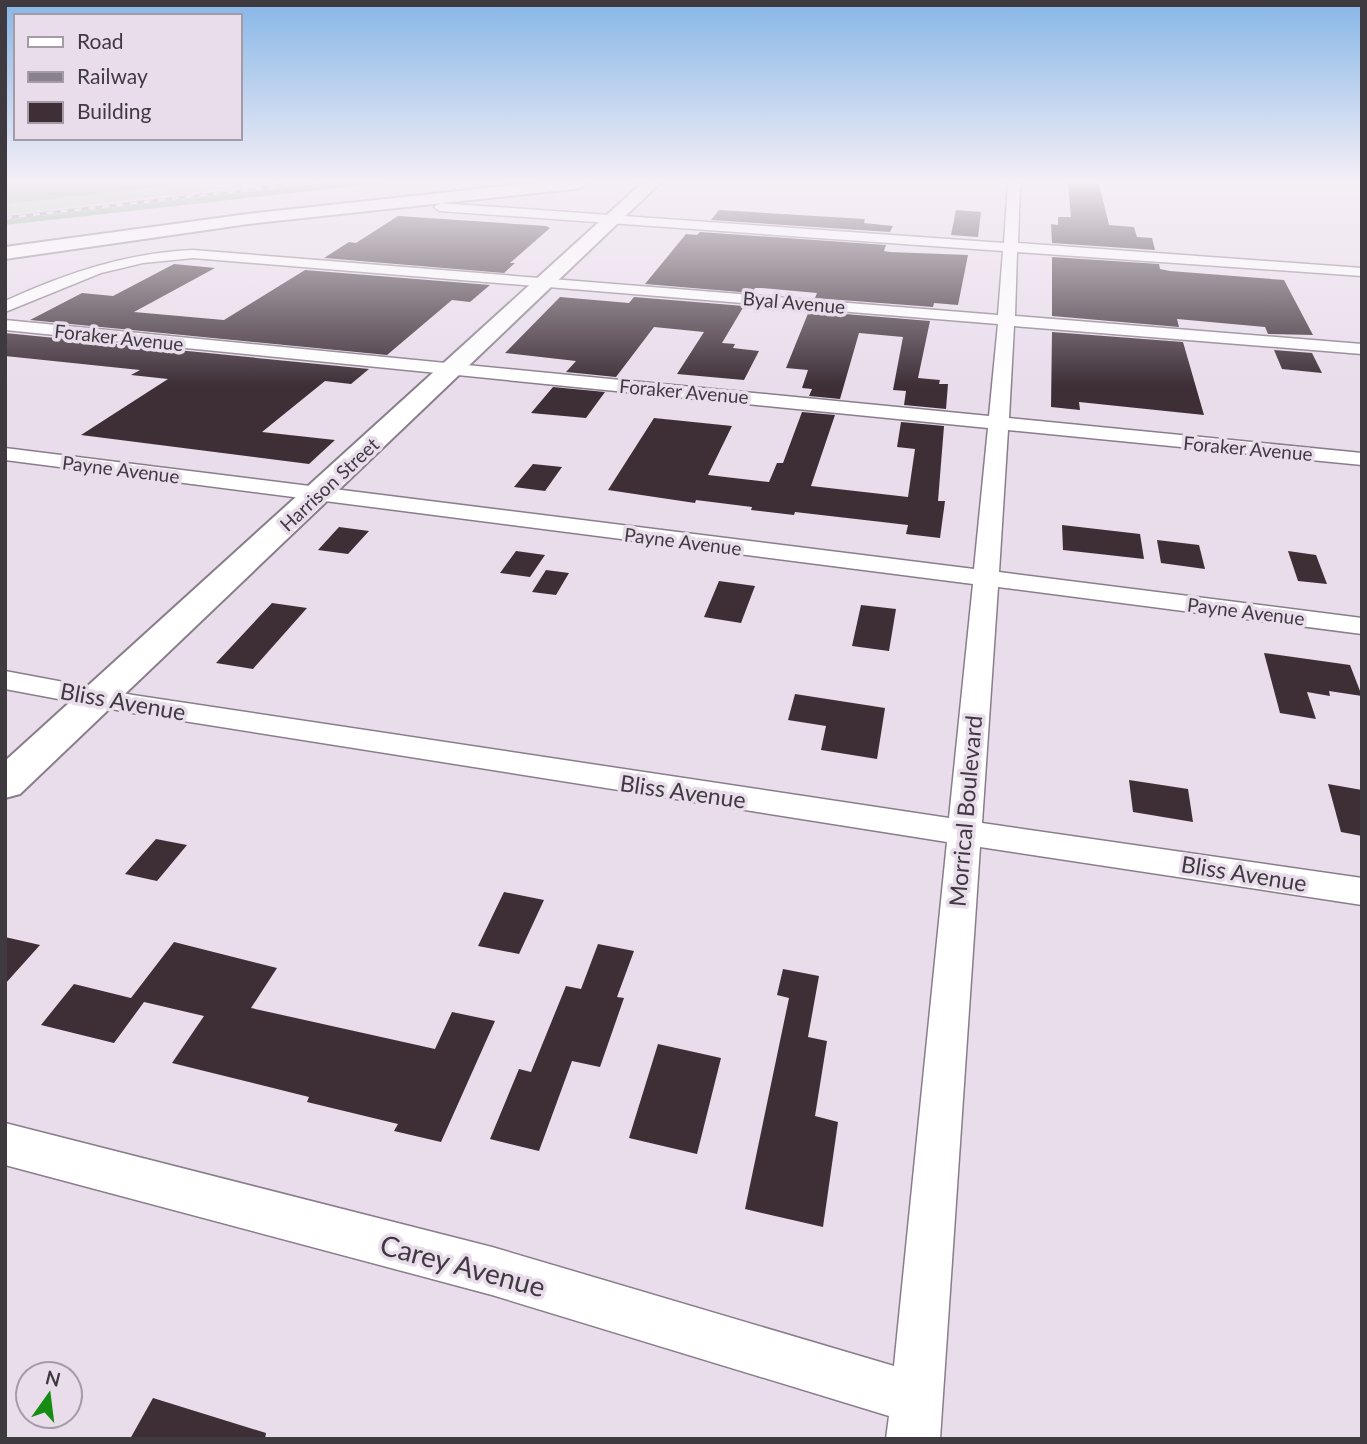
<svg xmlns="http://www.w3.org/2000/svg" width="1367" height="1444" viewBox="0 0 1367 1444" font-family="Lato,sans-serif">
  <rect width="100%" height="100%" fill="#e9dceb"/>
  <path fill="#b0d2b3" d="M 5,183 L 275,183 L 5,215 Z"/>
  <path fill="#80ad85" d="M 5,183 L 193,183 L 5,204 Z
    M 329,183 L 381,183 L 5,225 L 5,220 Z"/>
  <path fill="#3e2f37" d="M 1068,183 L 1099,184 L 1109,225 L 1134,227 L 1137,237 L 1152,238 L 1155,250 L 1052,243 L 1051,224 L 1058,225 L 1058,217 L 1071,217 Z
    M 719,210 L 865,219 L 864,223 L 893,226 L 890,232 L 711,220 Z
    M 956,210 L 981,212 L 978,237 L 951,235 Z
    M 398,216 L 546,226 L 550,228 L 510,263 L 515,263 L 504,273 L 324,258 L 349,242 L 356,243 Z
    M 700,232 L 886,245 L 884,251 L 890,252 L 968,255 L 958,305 L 934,303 L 933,307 L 815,298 L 817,293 L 761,288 L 755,288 L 752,293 L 645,284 L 686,234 L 697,235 Z
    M 1052,257 L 1159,264 L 1160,269 L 1170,271 L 1284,280 L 1313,335 L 1268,334 L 1265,327 L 1177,319 L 1179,327 L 1052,316 Z
    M 174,264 L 215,268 L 134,312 L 224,320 L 305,270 L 490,285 L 470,302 L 452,300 L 387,355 L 30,320 L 82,293 L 113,296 Z
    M 560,297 L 629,303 L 634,297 L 744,306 L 722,343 L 735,344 L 733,348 L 759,351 L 744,380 L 677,374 L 704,332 L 654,327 L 616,377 L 566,372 L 576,361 L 505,353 Z
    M 809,311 L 930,321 L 918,378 L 940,380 L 939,384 L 948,384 L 946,409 L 904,405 L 906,391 L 893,390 L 903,337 L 859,333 L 840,399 L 809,396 L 812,389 L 802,388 L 808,370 L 786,368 Z
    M 1052,332 L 1183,342 L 1204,415 L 1079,402 L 1080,410 L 1051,407 Z
    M 5,333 L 369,369 L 351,384 L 325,381 L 262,432 L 335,440 L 309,464 L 81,435 L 168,379 L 131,375 L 140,370 L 5,356 Z
    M 1274,350 L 1312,353 L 1322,373 L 1282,369 Z
    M 553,387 L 605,392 L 586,418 L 531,413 Z
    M 802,412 L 835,415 L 811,486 L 908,497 L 915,449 L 897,447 L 901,422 L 944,426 L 938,501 L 945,501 L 940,538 L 906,534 L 908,525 L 795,512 L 794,515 L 751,510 L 752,507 L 696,500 L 695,503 L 608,490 L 654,418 L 732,426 L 708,475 L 769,482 L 777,463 L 783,463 Z
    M 533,464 L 562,467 L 545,491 L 514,487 Z
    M 1062,525 L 1140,534 L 1144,559 L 1063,550 Z
    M 339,527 L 369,531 L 348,554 L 318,550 Z
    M 1157,540 L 1199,545 L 1205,569 L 1161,563 Z
    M 516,551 L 545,555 L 530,577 L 500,573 Z
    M 1288,551 L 1316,555 L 1327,584 L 1298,581 Z
    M 546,570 L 569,573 L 556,595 L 532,592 Z
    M 719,581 L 755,586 L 741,623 L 704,617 Z
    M 272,603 L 307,608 L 253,669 L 216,663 Z
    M 861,605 L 896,609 L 889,651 L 852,646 Z
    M 1264,653 L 1350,665 L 1362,696 L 1329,691 L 1330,696 L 1307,692 L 1316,719 L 1280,713 Z
    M 795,694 L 885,708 L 877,759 L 821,750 L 826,726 L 788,720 Z
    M 1129,780 L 1188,789 L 1193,822 L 1133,812 Z
    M 1328,784 L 1362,790 L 1362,836 L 1341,832 Z
    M 156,839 L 187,845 L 157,881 L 125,874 Z
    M 504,892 L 544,900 L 519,954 L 478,946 Z
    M 5,937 L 40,945 L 5,984 Z
    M 174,942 L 277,968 L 251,1008 L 435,1049 L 452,1012 L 495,1021 L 441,1142 L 394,1131 L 398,1124 L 307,1102 L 309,1097 L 172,1063 L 204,1016 L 144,1002 L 114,1043 L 41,1025 L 74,984 L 131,998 Z
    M 598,944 L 634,951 L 617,997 L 624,998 L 600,1067 L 572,1061 L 539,1151 L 490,1139 L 519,1069 L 531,1072 L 566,986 L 581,989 Z
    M 783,969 L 819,976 L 808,1037 L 827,1041 L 815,1116 L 838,1122 L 823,1227 L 745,1209 L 789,998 L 777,995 Z
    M 658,1044 L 721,1058 L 697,1154 L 629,1138 Z
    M 153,1398 L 266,1433 L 265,1439 L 130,1439 Z"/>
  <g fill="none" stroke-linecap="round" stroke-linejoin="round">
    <defs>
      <path id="street" d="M 1008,183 L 1020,183 L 1018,243 L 1362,268 L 1362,276 L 1017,252 L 1015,316 L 1362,344 L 1362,354 L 1014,326 L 1009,418 L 1362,453 L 1362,465 L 1008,430 L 999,572 L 1362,618 L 1362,634 L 998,587 L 982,823 L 1362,878 L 1362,905 L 980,847 L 940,1439 L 886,1439 L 889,1416 L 492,1295 L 5,1165 L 5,1123 L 492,1247 L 894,1366 L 947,842 L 133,713 L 5,689 L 5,671 L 133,695 L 949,818 L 973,584 L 5,460 L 5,448 L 974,569 L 988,428 L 5,330 L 5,320 L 989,416 L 998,324 L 193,258 L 143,263 L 101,273 L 5,312 L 5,301 C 66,273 126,253 193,250 L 998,315 L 1003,251 L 440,211 L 434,207 L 440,203 L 1004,243 Z"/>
      <path id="secondary" d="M 642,183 L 660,183 L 20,794 L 5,798 L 5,761 Z"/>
      <path id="highway" d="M 534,183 L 589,183 L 581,188 L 248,224 L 5,259 L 5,247 L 248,214 Z"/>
    </defs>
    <use href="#street" stroke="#897d8b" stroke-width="3"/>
    <use href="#secondary" stroke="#897d8b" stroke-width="4"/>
    <use href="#highway" stroke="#897d8b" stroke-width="4"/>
    <use href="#street" fill="#fff" fill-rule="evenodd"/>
    <use href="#secondary" fill="#fff" fill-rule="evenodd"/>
    <use href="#highway" fill="#fff" fill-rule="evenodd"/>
    <defs>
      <path id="rail" d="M 5,218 L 308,183"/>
    </defs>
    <use href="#rail" stroke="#89818b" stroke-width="3.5"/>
    <use href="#rail" stroke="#e9dceb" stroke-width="2.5" stroke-dasharray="7" stroke-linecap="butt"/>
  </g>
  <linearGradient id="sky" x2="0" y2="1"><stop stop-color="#86b6e7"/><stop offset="0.47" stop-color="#f5eff6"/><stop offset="1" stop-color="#f5eff6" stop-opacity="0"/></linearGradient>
  <rect width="1367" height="386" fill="url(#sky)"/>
  <g text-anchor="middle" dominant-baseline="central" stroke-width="7" stroke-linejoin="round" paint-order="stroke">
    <g font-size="19" fill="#3f3a40" stroke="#e9dceb">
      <text transform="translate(794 302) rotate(5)">Byal Avenue</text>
      <text transform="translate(119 337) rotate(6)">Foraker Avenue</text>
      <text transform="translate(684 391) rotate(5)">Foraker Avenue</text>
      <text transform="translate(1248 448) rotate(5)">Foraker Avenue</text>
      <text transform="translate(121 469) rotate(7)">Payne Avenue</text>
      <text transform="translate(329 484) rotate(-43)">Harrison Street</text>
      <text transform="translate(683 541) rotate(7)">Payne Avenue</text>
      <text transform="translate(1246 611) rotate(7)">Payne Avenue</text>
    </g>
    <g font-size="23" fill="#3f3a40" stroke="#e9dceb">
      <text transform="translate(123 701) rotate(10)">Bliss Avenue</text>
      <text transform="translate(683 791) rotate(8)">Bliss Avenue</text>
      <text transform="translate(965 811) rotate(-85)">Morrical Boulevard</text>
      <text transform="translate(1244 873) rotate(9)">Bliss Avenue</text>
    </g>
    <g font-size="28" fill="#3f3a40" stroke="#e9dceb">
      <text transform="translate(463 1265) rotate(15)">Carey Avenue</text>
    </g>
  </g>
  <rect width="1367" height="1444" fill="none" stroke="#3f3a40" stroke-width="14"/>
  <rect x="14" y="14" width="228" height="126" fill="#e9dceb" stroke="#a59ba7" stroke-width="2"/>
  <rect x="28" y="37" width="35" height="10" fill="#ffffff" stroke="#a59ba7" stroke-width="2"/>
  <text x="77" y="49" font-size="21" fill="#3f3a40">Road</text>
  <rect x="28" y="72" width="35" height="10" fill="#89818b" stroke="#a59ba7" stroke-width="2"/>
  <text x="77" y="84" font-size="21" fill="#3f3a40">Railway</text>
  <rect x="28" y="102" width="35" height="21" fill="#3e2f37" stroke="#a59ba7" stroke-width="2"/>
  <text x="77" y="119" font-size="21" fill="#3f3a40">Building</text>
  <g transform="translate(49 1395) rotate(14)"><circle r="33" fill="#e9dceb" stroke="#a59ba7" stroke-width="2"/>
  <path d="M0-5L12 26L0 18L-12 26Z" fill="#178c13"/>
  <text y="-10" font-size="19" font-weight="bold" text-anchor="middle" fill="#3f3a40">N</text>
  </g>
</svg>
